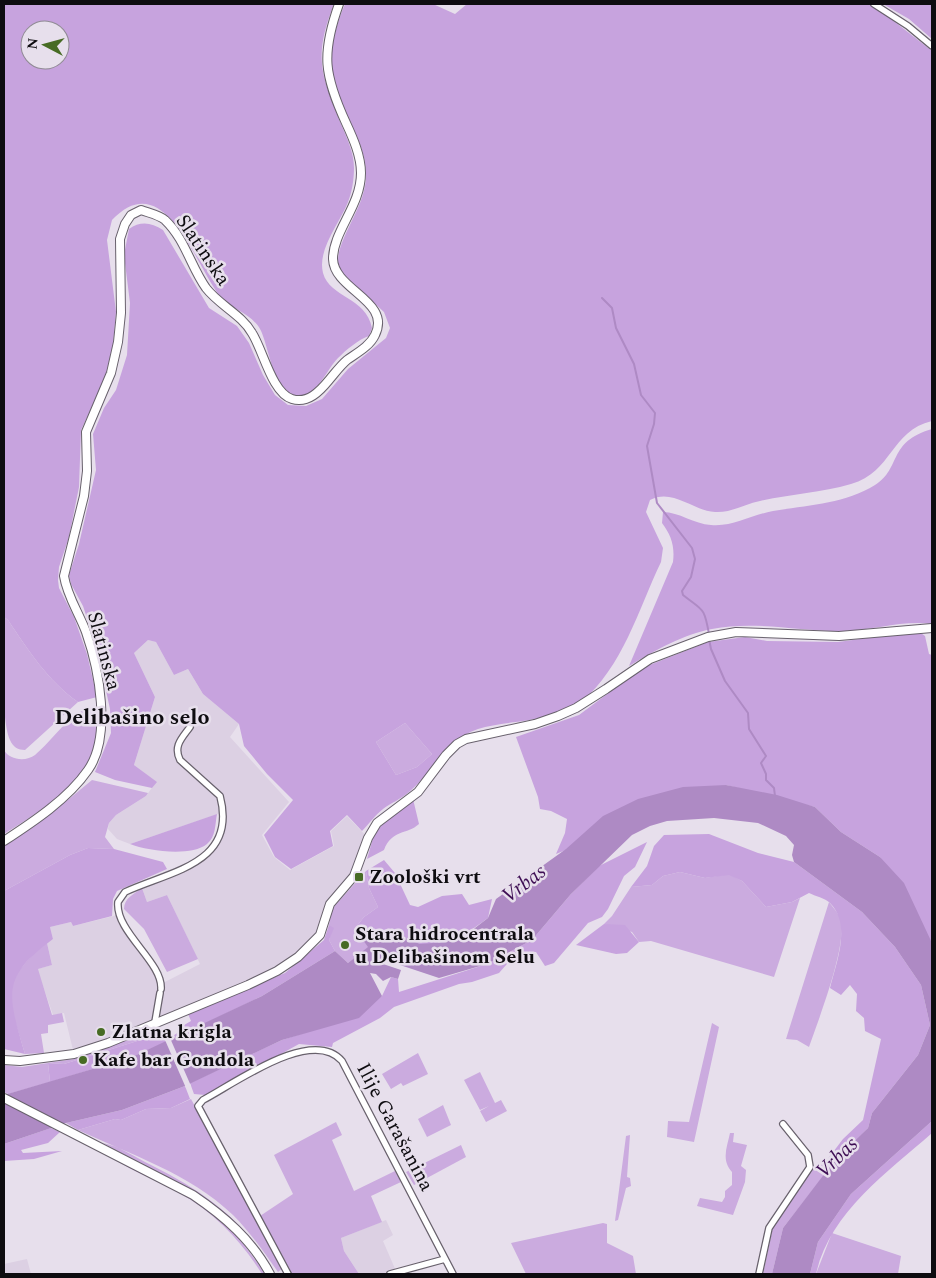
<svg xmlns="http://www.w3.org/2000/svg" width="936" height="1278" viewBox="0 0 936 1278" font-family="Spectral,serif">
  <rect width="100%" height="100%" fill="#e7dfec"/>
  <path fill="#dcd0e3" d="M 148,640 L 156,642 L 174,675 L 188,669 L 203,694 L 239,724 L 230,737 L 289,802 L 262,835 L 274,857 L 290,870 L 334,846 L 331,831 L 347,816 L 368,838 L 359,867 L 333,896 L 320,935 L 277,971 L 74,1054 L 64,1013 L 53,1015 L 37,969 L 52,965 L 47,943 L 53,939 L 50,927 L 71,922 L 73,926 L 118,915 L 161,984 L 200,964 L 167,895 L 147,902 L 141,885 L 199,862 L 218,839 L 221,813 L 130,844 L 117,839 L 108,829 L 109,823 L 116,815 L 146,796 L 156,782 L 134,765 L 155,697 L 134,653 Z
    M 386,1220 L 393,1235 L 383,1241 L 396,1271 L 385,1274 L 359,1274 L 344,1251 L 341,1238 Z
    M 27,1259 L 31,1274 L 4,1274 L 4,1264 Z"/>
  <path fill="#cbabdf" d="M 4,617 L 8,620 C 28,650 48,681 78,702 L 25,750 C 18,750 13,747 10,740 C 0,717 4,646 4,617 Z
    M 88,708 L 97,708 L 99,713 C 98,725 97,737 94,748 C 81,788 37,813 4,834 L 4,750 C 9,760 26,762 35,755 C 53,740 65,718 88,708 Z
    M 405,723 L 432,754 L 417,767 L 396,775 L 376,742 Z
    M 92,780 L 148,793 L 146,796 L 116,815 L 109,823 L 105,837 L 114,849 L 88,848 L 70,855 L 4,891 L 4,845 L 69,799 Z
    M 366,871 L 369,888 L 378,907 L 364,917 L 356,927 L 360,936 L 369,947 L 348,963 L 335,951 L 329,940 L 331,932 L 329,925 L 332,909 Z
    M 680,872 L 705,878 L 729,874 L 742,881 L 766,907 L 792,902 L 800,898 L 774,977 L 651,941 L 639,942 L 632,932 L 604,924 L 612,916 L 631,887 L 652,885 L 663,876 Z
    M 142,888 L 147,902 L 167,895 L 198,959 L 167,972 L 144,929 L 124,909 C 124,898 134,894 142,888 Z
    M 829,902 C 833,907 838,913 840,918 C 849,942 818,1021 809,1047 L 797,1040 L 786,1039 Z
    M 47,943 L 52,965 L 38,969 L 52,1015 L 62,1013 L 64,1022 L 48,1025 L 48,1033 L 41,1034 L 44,1053 L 25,1054 L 11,1008 L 11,985 L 15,975 L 40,946 Z
    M 712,1023 L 719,1027 L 694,1142 L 667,1137 L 668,1121 L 689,1122 Z
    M 154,1029 L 163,1035 L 150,1037 L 64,1064 L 48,1063 L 50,1082 L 8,1094 L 4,1092 L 4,1065 L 22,1067 L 74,1059 Z
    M 418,1053 L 428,1074 L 403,1086 L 401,1083 L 391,1089 L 382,1074 Z
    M 480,1072 L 495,1103 L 501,1100 L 507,1111 L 486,1122 L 480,1111 L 489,1106 L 480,1110 L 464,1080 Z
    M 191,1099 L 283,1268 L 278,1272 C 264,1252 250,1232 233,1215 C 189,1173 131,1155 78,1130 L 115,1119 L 121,1120 L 146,1109 L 171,1108 Z
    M 443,1105 L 451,1125 L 427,1137 L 418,1119 Z
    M 336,1122 L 342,1135 L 332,1140 L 354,1191 L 395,1171 L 401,1182 L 371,1196 L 382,1222 L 341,1238 L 344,1251 L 359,1274 L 289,1274 L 290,1270 L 260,1216 L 293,1194 L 274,1155 Z
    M 730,1133 L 734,1133 L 733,1142 L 747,1145 L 741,1166 L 746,1170 L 745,1182 L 733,1215 L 697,1206 L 700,1198 L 722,1202 L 725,1197 L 725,1191 L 732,1185 L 732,1172 C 721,1160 727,1147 730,1133 Z
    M 630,1135 L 627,1177 L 630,1178 L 631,1186 L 626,1188 L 618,1220 L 615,1221 L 626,1136 Z
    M 103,1143 C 118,1146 132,1155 145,1162 C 200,1189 240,1216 273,1269 L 202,1197 Z
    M 461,1145 L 466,1157 L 414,1185 L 406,1172 Z
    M 100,1150 L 195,1199 L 231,1228 L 266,1274 L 262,1274 C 242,1242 215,1213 181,1194 C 155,1179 124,1168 100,1150 Z
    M 827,1160 L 832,1165 L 783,1228 L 772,1274 L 763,1274 L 773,1227 L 811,1171 L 815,1166 Z
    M 603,1223 L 607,1224 L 607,1243 L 633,1256 L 636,1274 L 526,1274 L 511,1243 Z
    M 832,1233 L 901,1256 L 898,1274 L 816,1274 Z"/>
  <path fill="#c7a3de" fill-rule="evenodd" d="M 4,4 L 334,4 C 313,57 321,74 341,124 C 347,138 354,153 354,168 C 354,179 352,192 348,202 C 340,223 317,249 323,273 C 330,298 366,297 372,328 L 369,336 C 359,339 346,350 338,358 C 327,369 317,396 299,397 C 274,399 269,345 260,329 C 251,313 230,309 219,295 C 195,264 164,165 112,220 L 107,240 L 116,312 L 113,344 L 105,379 L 81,430 L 79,487 L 69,537 L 59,567 L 58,580 L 59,588 L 74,617 L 87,654 L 97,697 L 78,702 C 48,681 28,650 8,620 L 4,617 ZM 30,30 L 60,30 L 60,60 L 30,60 Z
    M 345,4 L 433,4 L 455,14 L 467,4 L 872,4 L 932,51 L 932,421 C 890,431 893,472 851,484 C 821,493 790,494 760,501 C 745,504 731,513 715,512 C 693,511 673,488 650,500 L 646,512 L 663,548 L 661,562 C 638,610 623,667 581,702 C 557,722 507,720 478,729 C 445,740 434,771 409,792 C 401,799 391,803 383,809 C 375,815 369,824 362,831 L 347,815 L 330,831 L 333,846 L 291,869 L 275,857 L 264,835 L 293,800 L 267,774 L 244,746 L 239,724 L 203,694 L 188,669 L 174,675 L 156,642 L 148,640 L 134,653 L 155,697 L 134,765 L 157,782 L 152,788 L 115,780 L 95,772 L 111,733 L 110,709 L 96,645 L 83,606 L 71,584 L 69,575 L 79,544 L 96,470 L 93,434 L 104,408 L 116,390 L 127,355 L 130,303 L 124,255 L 129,229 C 140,221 151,222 163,230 L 209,308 L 237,326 L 249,343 L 263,375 L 275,395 L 288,405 L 306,406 L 322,399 L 348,369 L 386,338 L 390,328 L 384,312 L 339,271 C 331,243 367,209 366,174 C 366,145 348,122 337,96 C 325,66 333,32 345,4 ZM 405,723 L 432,754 L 417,767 L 396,775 L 376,742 Z
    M 883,4 L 932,4 L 932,39 L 909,19 Z
    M 932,429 L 932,624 C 903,620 875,630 845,631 C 801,632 756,620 712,629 C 684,634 654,651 629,666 L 673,562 C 675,546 671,535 662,523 L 663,512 C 679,512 694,524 711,525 C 733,527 751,515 773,511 C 808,505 844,504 875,485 C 902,468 887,442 932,429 Z
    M 918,631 L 925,636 L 929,654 L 932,655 L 932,943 L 880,857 L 841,832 L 815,807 L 726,785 L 556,854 L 565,833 L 567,819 L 551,811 L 540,809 L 538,797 L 516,737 L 579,715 L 642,668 L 708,642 L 745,637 L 767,641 L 838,642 Z
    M 413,799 L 419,824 C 407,835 392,829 384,850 L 367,859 L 375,831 Z
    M 217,814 C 215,824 216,837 207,844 C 191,857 148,851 130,844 Z
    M 709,834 L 758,853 L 794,862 L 862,912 L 895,947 L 921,985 L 930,1025 L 918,1055 L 872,1113 L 868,1128 L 832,1165 L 827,1160 L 843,1139 L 863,1120 L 881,1039 L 865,1031 L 864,1018 L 856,1011 L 857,994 L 850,985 L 841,995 L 830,988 C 836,963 852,925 830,903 C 825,898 815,896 809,893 L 792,902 L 766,907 L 742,881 L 729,875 L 705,878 L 680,872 L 663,876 L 652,885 L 631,887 L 647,866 L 654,846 L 664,835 Z
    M 647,842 L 635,867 L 624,876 L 608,909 L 602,917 L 588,923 L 554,963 L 545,966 L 536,952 L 527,952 L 513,957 L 499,973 L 472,982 L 459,984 L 394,1007 L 380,1018 L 333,1043 L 332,1047 L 299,1044 L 212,1092 L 205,1095 L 194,1094 L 190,1083 L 192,1082 L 282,1040 L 320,1028 L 382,996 L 391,977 L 398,979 L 399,992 L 487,964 L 532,940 L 571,894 L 599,866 Z
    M 88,848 L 114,849 L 163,862 L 167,869 L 117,891 L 113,899 L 112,916 L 73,926 L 71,922 L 50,927 L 53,939 C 0,978 8,995 25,1054 L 4,1049 L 4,891 L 70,855 Z
    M 384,860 L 395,873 L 410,905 L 418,907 L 442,896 L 462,894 L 469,905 L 492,899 L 488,918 C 469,932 445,949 420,944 C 415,943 410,940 405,938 C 388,931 377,930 360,936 L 356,927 L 364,917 L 378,907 L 369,888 L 366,871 Z
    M 604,924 L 625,925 L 639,942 L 627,953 L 616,954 L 576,945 Z
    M 329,925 L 334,928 L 329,940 L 335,951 L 262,996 L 171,1040 L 170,1038 L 180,1031 L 179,1028 L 191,1021 L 188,1014 L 285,973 L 324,940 Z
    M 163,1035 L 166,1042 L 130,1058 L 50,1082 L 48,1063 L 64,1064 L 150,1037 Z
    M 185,1086 L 190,1099 L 171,1108 L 146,1109 L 121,1120 L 115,1119 L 78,1130 L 66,1123 L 122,1110 Z
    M 932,1121 L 932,1133 C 887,1173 830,1212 816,1274 L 810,1274 L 818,1242 L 851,1194 Z
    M 51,1128 L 60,1132 L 48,1143 L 21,1150 L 23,1153 L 62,1151 L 34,1159 L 4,1161 L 4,1144 Z"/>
  <path fill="#ae8ac4" d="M 726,785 L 777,795 L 815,807 L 841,832 L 880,857 L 904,883 L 932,943 L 932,1121 L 851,1194 L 818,1242 L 810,1274 L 772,1274 L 783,1228 L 835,1160 L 868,1128 L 872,1113 L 918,1055 L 930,1025 L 921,985 L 895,947 L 862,912 L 794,862 L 792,855 L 794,845 L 786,836 L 758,823 L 714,818 L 667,821 L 650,826 L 632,835 L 571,894 L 532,940 L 487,964 L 439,978 L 385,960 L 382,962 L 383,964 L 401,970 L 398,979 L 391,977 L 383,981 L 376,974 L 370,973 L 382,996 L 359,1018 L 282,1040 L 185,1086 L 122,1110 L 66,1123 L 4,1144 L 4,1095 L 130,1058 L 262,996 L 335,951 L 348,963 L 368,947 L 360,936 L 376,931 L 400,936 L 420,944 L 446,942 L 471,931 L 488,918 L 496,899 L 566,849 L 603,816 L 638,799 L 683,787 Z"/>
  <path fill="#e7dfec" d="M 170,1038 L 191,1086 L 186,1088 L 165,1040 Z"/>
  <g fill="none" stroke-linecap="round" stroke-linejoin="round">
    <path stroke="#ae8ac4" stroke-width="2" d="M 602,298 L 612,308 L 616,328 L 634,364 L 641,395 L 655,413 L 654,424 L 647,446 L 657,503 L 692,548 L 695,559 L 691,577 L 682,591 L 683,595 C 703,611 704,606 709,634
      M 709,639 L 711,649 L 725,681 L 748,713 L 749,729 L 766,756 L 761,763 L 766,774 L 766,780 L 774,788 L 775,796"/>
    <defs>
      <path id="street" d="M 874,4 L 908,26 L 932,46
        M 161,989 C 163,962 115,932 118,902 L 125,892 C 170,871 238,864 220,796 L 180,760 C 173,746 182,738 190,727
        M 155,1022 L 160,993
        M 288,1274 L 198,1106 L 203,1100 C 234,1084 312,1026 342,1061 L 453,1274
        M 390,1274 L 445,1259
        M 759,1274 L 769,1228 L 810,1167 L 808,1155 L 783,1124"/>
      <path id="secondary" d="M 4,841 C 33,822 68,799 88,770 C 112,736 99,669 86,632 C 79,613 67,596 64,576 L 84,496 L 87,471 L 86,432 L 111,373 L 118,342 L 121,313 L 120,239 L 125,224 L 131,215 L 141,210 C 149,213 159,215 165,220 C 185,239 191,267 206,288 C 219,305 242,315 252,333 C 263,350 272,393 292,399 C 308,404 320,391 329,380 C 335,373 340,366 347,360 C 357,353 370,346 375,335 C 392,301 334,290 333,259 C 333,231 361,206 361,173 C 361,156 353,138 346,123 C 324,75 321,54 339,4
        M 4,1060 L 20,1061 L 74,1054 L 108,1043 L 248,985 L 277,971 L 298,957 L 320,935 L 330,904 L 354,876 L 368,838 L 377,823 L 418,792 L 446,755 L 457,744 L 466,739 L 535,724 L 558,716 L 576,708 L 606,689 L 650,659 L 708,637 L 736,632 L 839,636 L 932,628
        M 4,1098 L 193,1195 C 224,1216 252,1240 270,1274"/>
    </defs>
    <use href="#street" stroke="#68616c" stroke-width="8"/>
    <use href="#secondary" stroke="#68616c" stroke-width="10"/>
    <use href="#street" stroke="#fff" stroke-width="5.5"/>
    <use href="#secondary" stroke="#fff" stroke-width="8"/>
  </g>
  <g fill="#476b24" stroke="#e7dfec" stroke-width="2">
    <rect x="354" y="872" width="10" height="10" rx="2.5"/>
    <circle cx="345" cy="945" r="5"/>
    <circle cx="101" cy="1032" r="5"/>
    <circle cx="83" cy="1060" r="5"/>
  </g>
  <g text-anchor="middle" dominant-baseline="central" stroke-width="5" stroke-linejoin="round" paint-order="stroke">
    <g font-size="20" fill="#0e0c10" stroke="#e7dfec">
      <text transform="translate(203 250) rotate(56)">Slatinska</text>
      <text transform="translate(104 651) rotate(75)">Slatinska</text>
      <text transform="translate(395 1127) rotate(62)">Ilije Garašanina</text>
    </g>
    <g font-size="20" font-weight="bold" fill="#0e0c10" stroke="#e7dfec" text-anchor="start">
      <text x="369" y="877">Zoološki vrt</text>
      <text x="355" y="934">Stara hidrocentrala<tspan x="355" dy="23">u Delibašinom Selu</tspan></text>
      <text x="111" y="1032">Zlatna krigla</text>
      <text x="93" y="1060">Kafe bar Gondola</text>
    </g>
    <g font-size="21" font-style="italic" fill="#3e0e54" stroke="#e7dfec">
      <text transform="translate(524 884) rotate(-37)">Vrbas</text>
      <text transform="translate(837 1158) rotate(-44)">Vrbas</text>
    </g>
    <g font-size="22" font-weight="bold" fill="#0e0c10" stroke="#e7dfec">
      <text x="132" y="717">Delibašino selo</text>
    </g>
  </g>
  <rect width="936" height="1278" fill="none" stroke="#0e0c10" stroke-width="10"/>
  <g transform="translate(45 45) rotate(276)"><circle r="24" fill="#e7dfec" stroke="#908b94"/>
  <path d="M0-4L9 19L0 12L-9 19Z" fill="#476b24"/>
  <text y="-8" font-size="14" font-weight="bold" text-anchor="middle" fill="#0e0c10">N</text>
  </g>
</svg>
